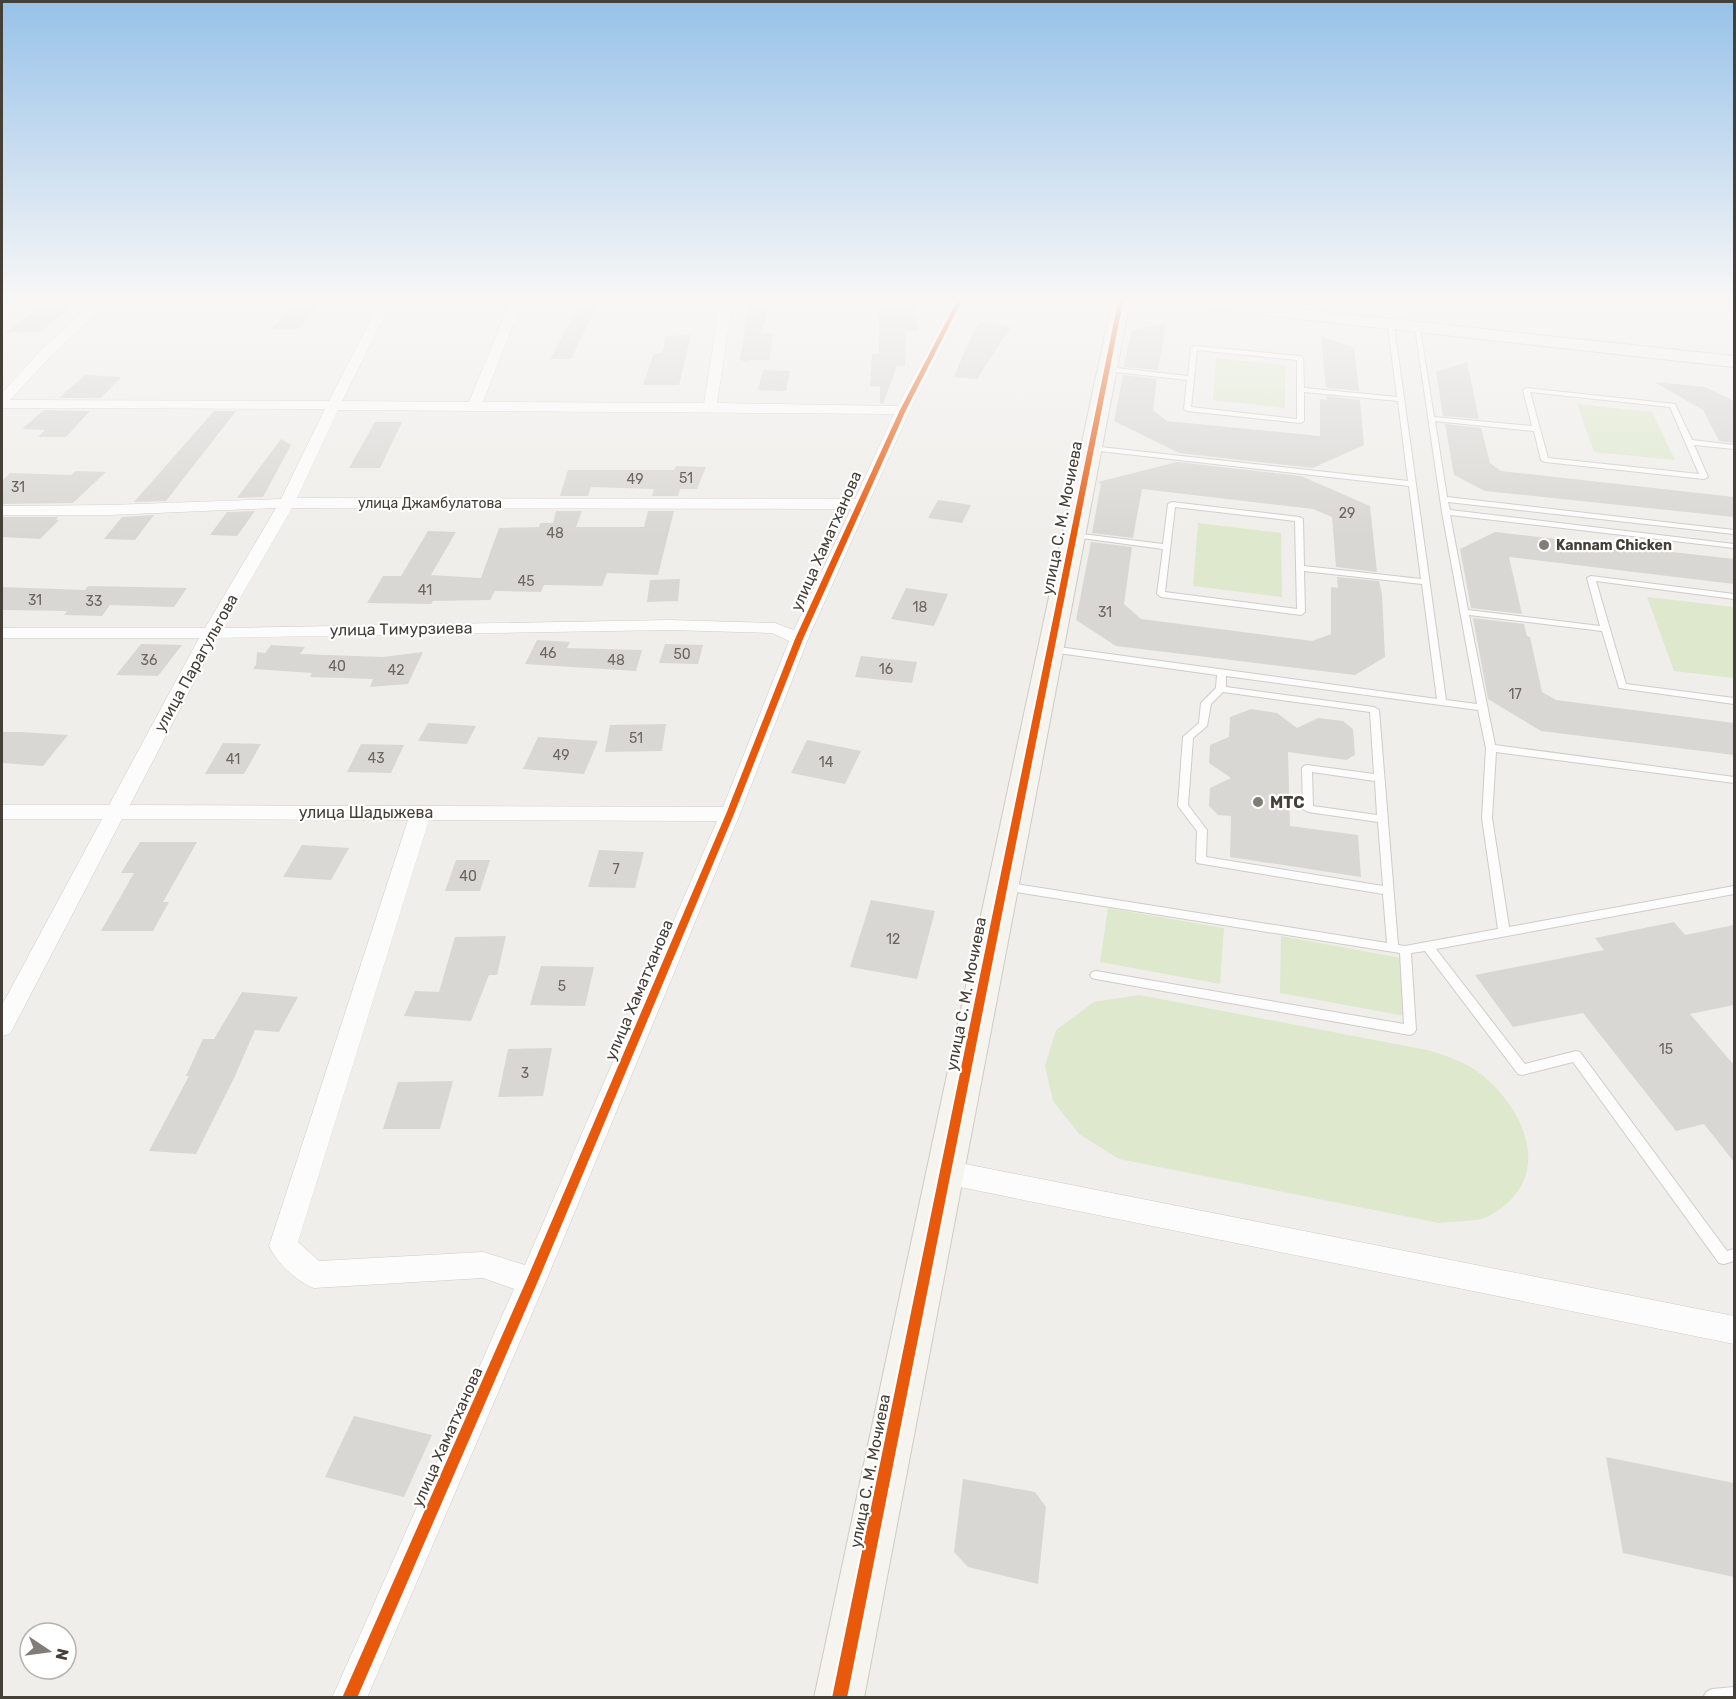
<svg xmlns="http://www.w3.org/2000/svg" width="1736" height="1699" viewBox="0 0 1736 1699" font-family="Rubik,sans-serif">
  <rect width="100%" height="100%" fill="#f0eeea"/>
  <path fill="#dde8cc" d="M 1216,358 L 1285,365 L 1285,408 L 1213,400 Z
    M 1577,404 L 1652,412 L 1675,460 L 1594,452 Z
    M 1198,523 L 1281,533 L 1282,597 L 1193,586 Z
    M 1647,597 L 1734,607 L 1734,678 L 1674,671 Z
    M 1108,908 L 1224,928 L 1220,984 L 1100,962 Z
    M 1281,936 L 1401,958 L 1405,1016 L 1280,993 Z
    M 1139,995 L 1427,1050 C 1449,1056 1471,1064 1488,1080 C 1531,1120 1551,1182 1489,1216 C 1479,1222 1452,1221 1439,1223 L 1119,1159 L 1079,1134 L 1053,1101 L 1045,1066 L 1056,1030 L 1094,1002 Z"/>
  <path fill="#d9d7d3" d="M 52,297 L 85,297 L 40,332 L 5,333 Z
    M 902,297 L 913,297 L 919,331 L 906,331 L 905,366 L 897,366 L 883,404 L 880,403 L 880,387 L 870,386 L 872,354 L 879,354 L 879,306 L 898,306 Z
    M 750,298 L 774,299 L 760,333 L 773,333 L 769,360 L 749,360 L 748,362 L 740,360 Z
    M 581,301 L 596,308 L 571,359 L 550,359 Z
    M 292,305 L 318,305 L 298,329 L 271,329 Z
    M 980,322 L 1011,327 L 977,379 L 954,377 L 973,332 Z
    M 1167,323 L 1158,370 L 1124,367 L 1131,331 Z
    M 691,335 L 679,385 L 643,385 L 654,353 L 662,353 L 666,336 Z
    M 1321,336 L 1354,348 L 1359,391 L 1326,388 Z
    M 1467,362 L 1479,419 L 1443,416 L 1436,372 Z
    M 763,370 L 790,371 L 786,391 L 758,390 Z
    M 85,375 L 121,377 L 101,398 L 59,398 Z
    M 1123,375 L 1157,379 L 1153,410 L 1167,421 L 1320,436 L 1320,399 L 1327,400 L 1326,396 L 1360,400 L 1364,445 L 1313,468 L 1179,453 L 1114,421 Z
    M 1654,382 L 1705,387 L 1734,401 L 1734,443 L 1719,441 L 1703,410 Z
    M 44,410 L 90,411 L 66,437 L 38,437 L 45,430 L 22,429 Z
    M 214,411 L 236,411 L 166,501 L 134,502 Z
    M 375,422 L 402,422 L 380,468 L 349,468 Z
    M 1445,424 L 1481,428 L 1490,463 L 1501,471 L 1734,497 L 1734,517 L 1485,491 L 1454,475 Z
    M 281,439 L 291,445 L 263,497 L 237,498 Z
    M 1177,462 L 1301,476 L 1370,506 L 1377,572 L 1336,567 L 1332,517 L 1313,509 L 1142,489 L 1133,538 L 1092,533 L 1101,484 L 1098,482 Z
    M 676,466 L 706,467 L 697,489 L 680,489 L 678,496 L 652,496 L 654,489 L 591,487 L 588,496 L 560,496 L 568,470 L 674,470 Z
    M 76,471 L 106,472 L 73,503 L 2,504 L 2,481 L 10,473 L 71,475 Z
    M 938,500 L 971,505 L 962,523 L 928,518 Z
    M 255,511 L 237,536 L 210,535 L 227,512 Z
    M 556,511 L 582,511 L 576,527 L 644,527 L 648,511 L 674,511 L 658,575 L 607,573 L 602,586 L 544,585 L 541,592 L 495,591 L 490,600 L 433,601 L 431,604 L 367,603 L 383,576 L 401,576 L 428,531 L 456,532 L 431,575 L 481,578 L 499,528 L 539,527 L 540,523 L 553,523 Z
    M 154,515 L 135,540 L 104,539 L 122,517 Z
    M 2,517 L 58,517 L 56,520 L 59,520 L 40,539 L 2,537 Z
    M 1495,532 L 1734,559 L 1734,584 L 1509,557 L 1522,614 L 1471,608 L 1460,549 Z
    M 1091,542 L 1132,547 L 1124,604 L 1141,619 L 1312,641 L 1331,634 L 1331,587 L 1338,588 L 1337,577 L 1379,581 L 1382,594 L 1385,657 L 1355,675 L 1116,646 L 1076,620 Z
    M 680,579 L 678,601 L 647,602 L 650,580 Z
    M 88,586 L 187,588 L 174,607 L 110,605 L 102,616 L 64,615 L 67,611 L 2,610 L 2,587 L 85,590 Z
    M 906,588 L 948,594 L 934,626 L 891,619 Z
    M 1473,618 L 1524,624 L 1527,636 L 1530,637 L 1542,692 L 1556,700 L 1734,723 L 1734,755 L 1541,731 L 1488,699 Z
    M 537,640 L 570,642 L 567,648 L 642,650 L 636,671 L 525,664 Z
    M 141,644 L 182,645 L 158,676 L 116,675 Z
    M 665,644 L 703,645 L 698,664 L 659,663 Z
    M 271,645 L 305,647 L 300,654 L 383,657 L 423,652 L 408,684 L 370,687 L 373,679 L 310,677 L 312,673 L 253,669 L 256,665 L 257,652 L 265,653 Z
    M 861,656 L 917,662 L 912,683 L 855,677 Z
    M 1251,709 L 1277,713 L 1297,728 L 1318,718 L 1343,721 L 1353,729 L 1355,755 L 1346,760 L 1288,752 L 1290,826 L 1358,835 L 1361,877 L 1230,857 L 1231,816 L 1218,815 L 1209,806 L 1210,788 L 1231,778 L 1209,763 L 1210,745 L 1229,737 L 1230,717 Z
    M 428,723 L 476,726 L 467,744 L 418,741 Z
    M 666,724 L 662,751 L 605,752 L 610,725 Z
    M 2,732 L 21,732 L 68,735 L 43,766 L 2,763 Z
    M 538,737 L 598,741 L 584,774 L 523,769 Z
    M 807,740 L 861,751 L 845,784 L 791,773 Z
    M 223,743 L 261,744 L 244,774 L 205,774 Z
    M 361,744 L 404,745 L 391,773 L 347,772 Z
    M 140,842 L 197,842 L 163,902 L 169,902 L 153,931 L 101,931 L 134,873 L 121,873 Z
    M 302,845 L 349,848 L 331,880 L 283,877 Z
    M 599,850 L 644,852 L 635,888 L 588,887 Z
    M 456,860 L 490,860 L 480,891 L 445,891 Z
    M 871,900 L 935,911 L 917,979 L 850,967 Z
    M 1674,922 L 1685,935 L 1734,925 L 1734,1005 L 1690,1014 L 1734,1065 L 1734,1162 L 1704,1124 L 1676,1131 L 1583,1013 L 1513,1027 L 1475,975 L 1604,950 L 1595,938 Z
    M 506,936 L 497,975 L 489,975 L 471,1021 L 404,1016 L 415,991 L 439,992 L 455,937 Z
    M 541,966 L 594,967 L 585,1006 L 530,1005 Z
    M 242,992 L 298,997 L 279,1032 L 255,1030 L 235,1076 L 196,1154 L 149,1151 L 189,1076 L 186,1076 L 203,1039 L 214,1039 Z
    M 552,1048 L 543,1096 L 498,1097 L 508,1049 Z
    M 453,1081 L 440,1129 L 383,1129 L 398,1082 Z
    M 354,1416 L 432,1435 L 404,1497 L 325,1477 Z
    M 1606,1457 L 1734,1483 L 1734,1577 L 1623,1553 Z
    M 963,1479 L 1035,1492 L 1046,1507 L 1038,1584 L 968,1567 L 954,1552 Z"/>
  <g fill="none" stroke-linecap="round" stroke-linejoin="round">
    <defs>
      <path id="lane" d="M 1391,324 L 1394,326 L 1446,700 L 1477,704 L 1442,512 L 1415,328 L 1420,329 L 1434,417 L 1532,426 L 1523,390 L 1526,388 L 1675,404 L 1692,440 L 1734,445 L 1734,449 L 1694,445 L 1708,477 L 1704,479 L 1545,462 L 1541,460 L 1534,431 L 1435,421 L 1447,497 L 1734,530 L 1734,534 L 1448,502 L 1450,510 L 1734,544 L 1734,548 L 1450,515 L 1468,610 L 1600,626 L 1587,578 L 1591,576 L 1734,594 L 1734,599 L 1596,581 L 1626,684 L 1734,698 L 1734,704 L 1619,688 L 1602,631 L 1469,615 L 1495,745 L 1734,777 L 1734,783 L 1496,752 L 1492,818 L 1509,927 L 1734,886 L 1734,894 L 1436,949 L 1525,1064 L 1576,1051 L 1580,1052 L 1727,1251 L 1734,1249 L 1734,1261 L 1724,1264 L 1719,1263 L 1573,1062 L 1522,1075 L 1518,1074 L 1425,951 L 1411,953 L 1416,1030 L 1414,1033 L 1410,1035 L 1096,979 L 1092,978 L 1090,975 L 1092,972 L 1096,971 L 1404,1024 L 1400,953 L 1004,890 L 1000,889 L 999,886 L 1000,883 L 1004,882 L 1387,943 L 1383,894 L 1197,863 L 1196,860 L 1197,831 L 1178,806 L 1183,737 L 1199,723 L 1201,703 L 1216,688 L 1217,675 L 1051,652 L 1047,649 L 1051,646 L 1437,699 L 1422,584 L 1304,571 L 1305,612 L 1301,615 L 1161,597 L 1157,594 L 1163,549 L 1074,537 L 1070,535 L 1074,533 L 1163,544 L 1168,504 L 1172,502 L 1299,517 L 1303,519 L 1304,566 L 1421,579 L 1409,486 L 1091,450 L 1087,448 L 1091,446 L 1408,481 L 1398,401 L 1304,392 L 1304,421 L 1301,423 L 1187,411 L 1184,409 L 1187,380 L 1107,371 L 1104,369 L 1107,367 L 1188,376 L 1191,348 L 1194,346 L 1300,356 L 1303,358 L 1304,388 L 1397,397 L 1388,326 ZM 1197,350 L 1297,360 L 1297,419 L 1191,407 ZM 1530,392 L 1670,407 L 1699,474 L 1548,458 ZM 1175,507 L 1295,521 L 1297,609 L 1165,592 ZM 1226,676 L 1478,710 L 1486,748 L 1482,818 L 1498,929 L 1405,946 L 1398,945 L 1379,710 L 1374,707 L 1226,687 ZM 1223,692 L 1370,712 L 1374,774 L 1307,765 L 1304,766 L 1302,768 L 1303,809 L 1308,812 L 1378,822 L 1383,886 L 1206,857 L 1207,830 L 1188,805 L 1193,738 L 1207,726 L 1211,704 ZM 1312,772 L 1375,781 L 1377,815 L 1313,806 Z
        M 1734,1687 L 1734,1698 L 1703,1698 L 1706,1692 L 1712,1689 Z"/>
      <path id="street" d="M 100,297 L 113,297 L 51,356 L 10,400 L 329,401 L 382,297 L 394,297 L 342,401 L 469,402 L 512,297 L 524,297 L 483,402 L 704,403 L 721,297 L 733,297 L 717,403 L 898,406 L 956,297 L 968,297 L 910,410 L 808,639 L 740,814 L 546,1281 L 367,1698 L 332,1698 L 514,1289 L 483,1278 L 314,1288 C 297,1282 277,1263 269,1246 L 408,820 L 122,819 L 10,1034 L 2,1036 L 2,1005 L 102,819 L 2,819 L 2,805 L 109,805 L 199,638 L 2,638 L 2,628 L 205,628 L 276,508 L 109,515 L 2,515 L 2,506 L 109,505 L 281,499 L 325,409 L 2,408 L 2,393 L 41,350 ZM 338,410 L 894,414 L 855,499 L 297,498 ZM 292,508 L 851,509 L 794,630 L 775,623 L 670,620 L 223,628 ZM 670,630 L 772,633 L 789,641 L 723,807 L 130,805 L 217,638 ZM 429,820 L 717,821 L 525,1265 L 483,1252 L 319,1261 L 298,1242 Z
        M 945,1160 L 1734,1316 L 1734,1344 L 945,1184 L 936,1180 L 932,1172 L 936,1164 Z"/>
      <path id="secondary" d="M 1113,297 L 1186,297 L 1734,356 L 1734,367 L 1130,300 L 864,1698 L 814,1698 Z"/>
    </defs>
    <use href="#lane" stroke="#ceccc8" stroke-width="2"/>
    <use href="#street" stroke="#ceccc8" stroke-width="1"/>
    <use href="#secondary" stroke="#cecbc2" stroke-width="2"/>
    <use href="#lane" fill="#fdfcfc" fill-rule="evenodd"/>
    <use href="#street" fill="#fdfcfc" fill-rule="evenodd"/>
    <use href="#secondary" fill="#f6f4ef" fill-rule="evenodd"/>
    <defs>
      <path id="cycleway" d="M 959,297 L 964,297 L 906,410 L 803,639 L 734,814 L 538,1281 L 357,1698 L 342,1698 L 527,1279 L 726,814 L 795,639 L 900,410 Z
        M 1119,297 L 1124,297 L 847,1698 L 832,1698 Z"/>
    </defs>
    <use href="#cycleway" stroke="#fff" stroke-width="4"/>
    <use href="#cycleway" fill="#e8590c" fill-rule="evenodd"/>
  </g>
  <linearGradient id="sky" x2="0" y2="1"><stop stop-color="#97c2e9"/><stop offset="0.56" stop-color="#f8f7f6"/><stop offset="1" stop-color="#f8f7f6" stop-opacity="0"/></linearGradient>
  <rect width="1736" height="535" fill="url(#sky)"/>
  <g fill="#817d76" stroke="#fff" stroke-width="2">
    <circle cx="1544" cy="545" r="6"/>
    <circle cx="1258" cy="802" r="6"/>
  </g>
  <g text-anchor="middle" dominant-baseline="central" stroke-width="4.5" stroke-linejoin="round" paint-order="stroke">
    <g font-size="14" fill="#6b665f">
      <text x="686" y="478">51</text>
      <text x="635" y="479">49</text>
      <text x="18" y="487">31</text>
      <text x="1347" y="513">29</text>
      <text x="555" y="533">48</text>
      <text x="526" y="581">45</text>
      <text x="425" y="590">41</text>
      <text x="35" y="600">31</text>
      <text x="94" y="601">33</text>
      <text x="920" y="607">18</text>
      <text x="1105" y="612">31</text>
      <text x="548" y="653">46</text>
      <text x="682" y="654">50</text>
      <text x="149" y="660">36</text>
      <text x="616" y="660">48</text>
      <text x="337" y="666">40</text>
      <text x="886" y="669">16</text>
      <text x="396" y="670">42</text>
      <text x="1515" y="694">17</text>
      <text x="636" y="738">51</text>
      <text x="561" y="755">49</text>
      <text x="376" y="758">43</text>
      <text x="233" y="759">41</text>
      <text x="826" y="762">14</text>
      <text x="616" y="869">7</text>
      <text x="468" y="876">40</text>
      <text x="893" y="939">12</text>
      <text x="562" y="986">5</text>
      <text x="1666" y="1049">15</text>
      <text x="525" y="1073">3</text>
    </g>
    <g font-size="14" fill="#454037" stroke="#fff">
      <text x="430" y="503">улица Джамбулатова</text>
    </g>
    <g font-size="14" font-weight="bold" fill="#454037" stroke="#fff" text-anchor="start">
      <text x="1556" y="545">Kannam Chicken</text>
    </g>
    <g font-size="16" fill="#454037" stroke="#fff">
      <text transform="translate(1062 518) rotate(-79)">улица С. М. Мочиева</text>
      <text transform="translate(826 541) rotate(-66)">улица Хаматханова</text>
      <text transform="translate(401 629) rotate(-1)">улица Тимурзиева</text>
      <text transform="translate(196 663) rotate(-61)">улица Парагульгова</text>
      <text x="366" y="812">улица Шадыжева</text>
      <text transform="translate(639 990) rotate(-67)">улица Хаматханова</text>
      <text transform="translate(966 994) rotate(-79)">улица С. М. Мочиева</text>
      <text transform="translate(447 1437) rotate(-66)">улица Хаматханова</text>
      <text transform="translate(870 1471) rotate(-79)">улица С. М. Мочиева</text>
    </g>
    <g font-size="16" font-weight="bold" fill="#454037" stroke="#fff" text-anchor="start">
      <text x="1270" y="802">МТС</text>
    </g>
  </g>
  <rect width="1736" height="1699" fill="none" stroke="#454037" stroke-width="6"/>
  <g transform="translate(48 1651) rotate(103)"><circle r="28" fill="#ffffff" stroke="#b5b3af" stroke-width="1.5"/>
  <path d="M0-4.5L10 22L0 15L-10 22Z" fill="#817d76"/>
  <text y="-9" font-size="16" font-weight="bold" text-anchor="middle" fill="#454037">N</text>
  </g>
</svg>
